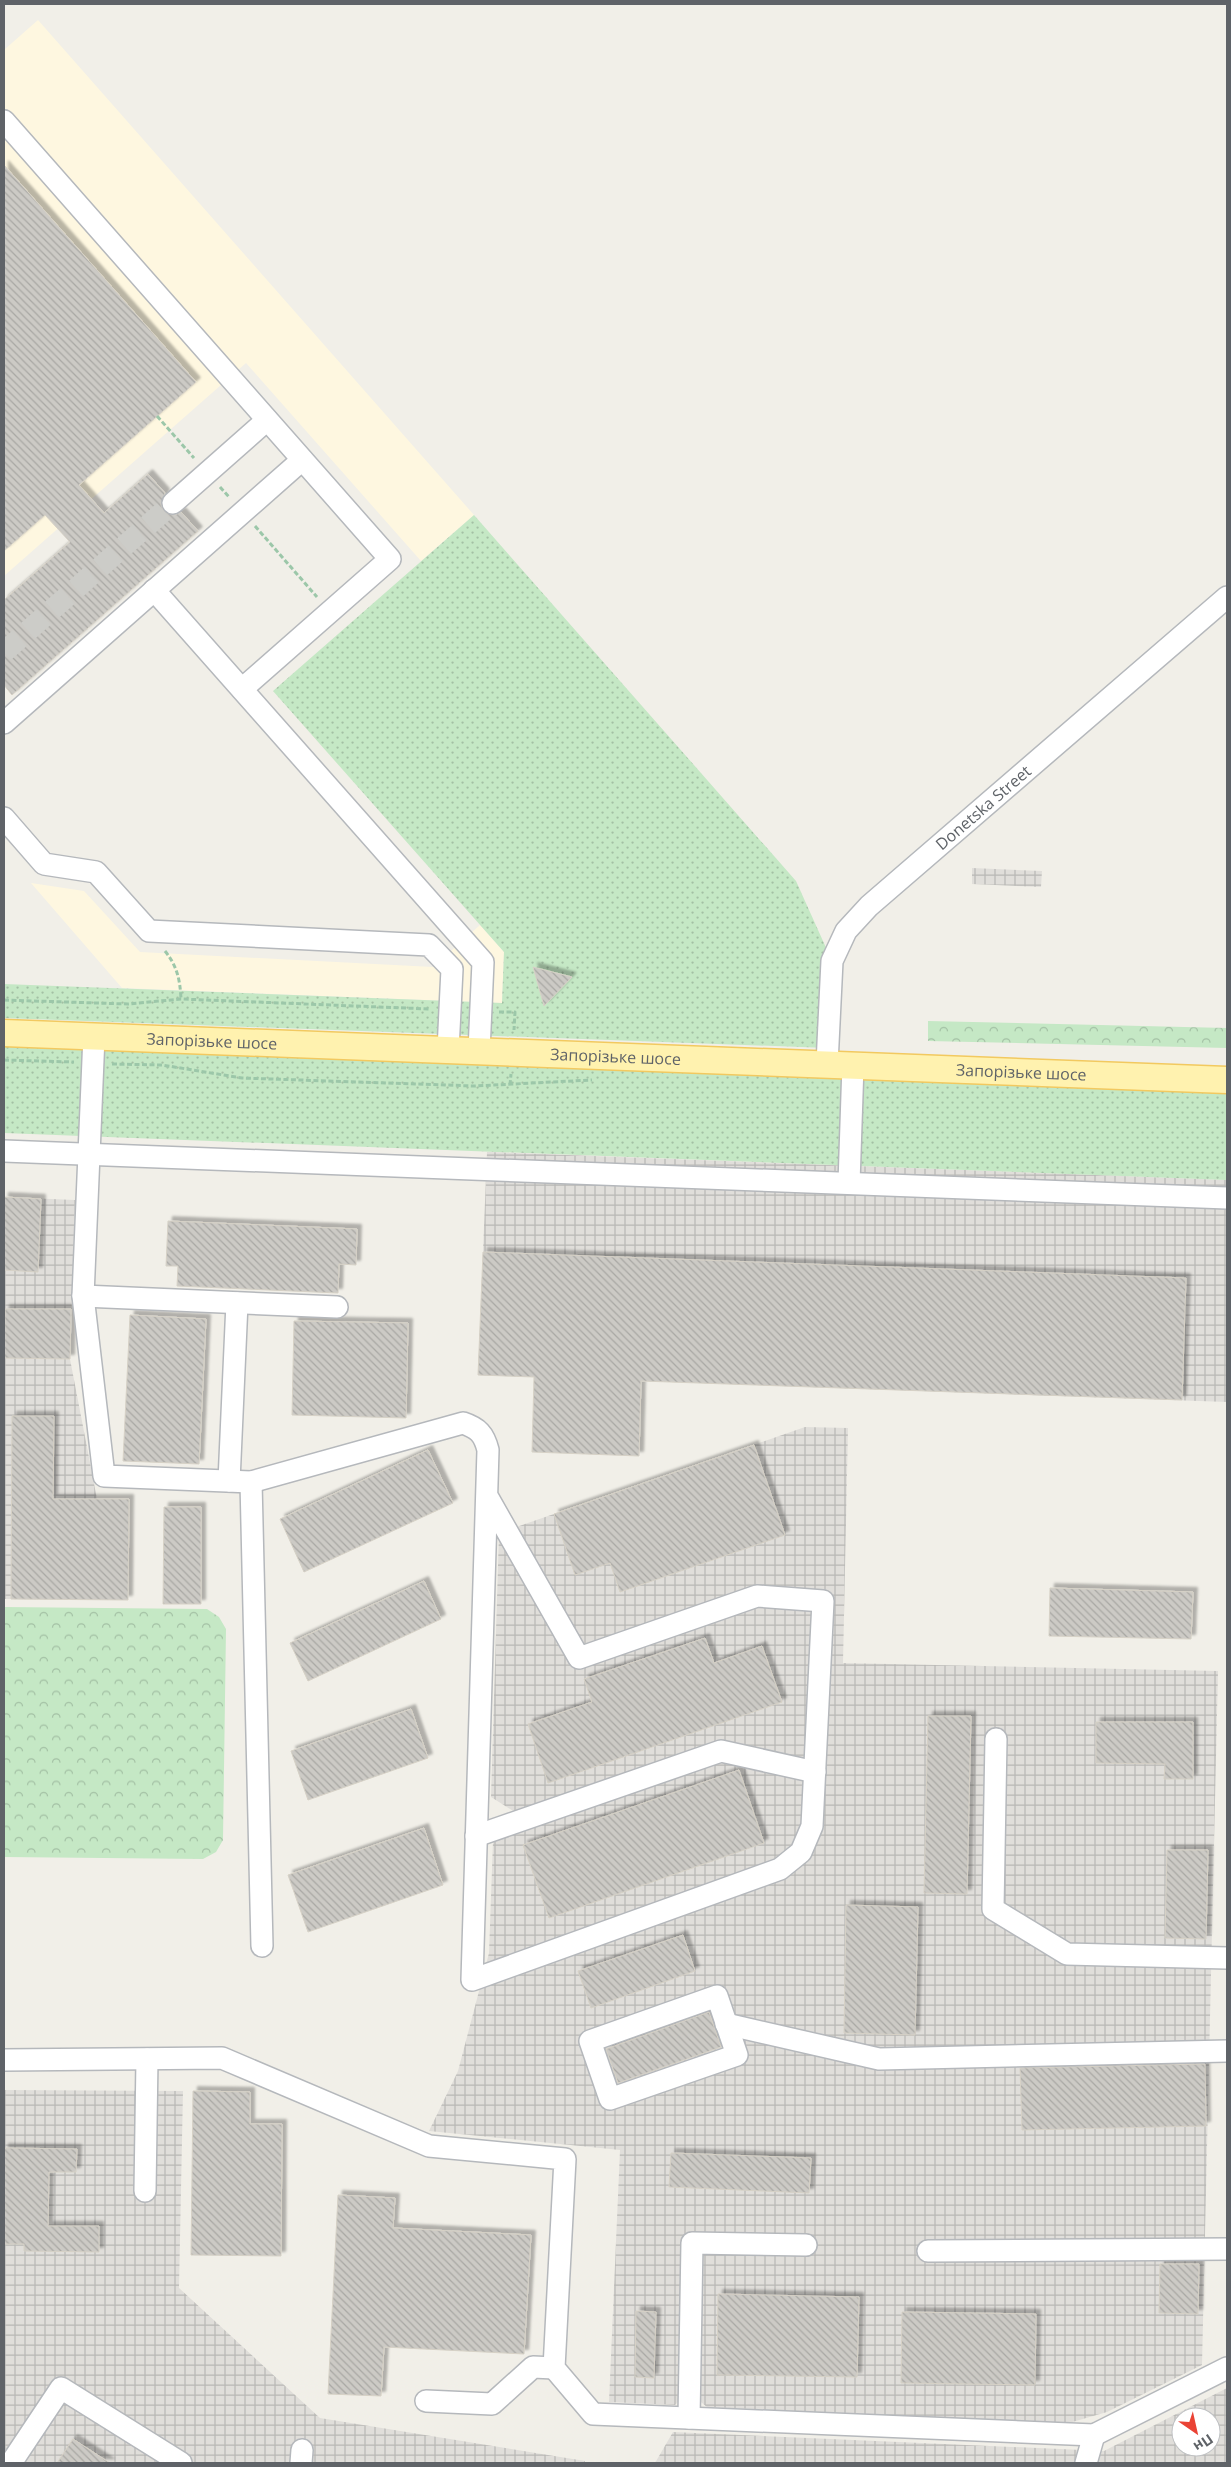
<svg xmlns="http://www.w3.org/2000/svg" width="1231" height="2467" viewBox="0 0 1231 2467" font-family="'Open Sans',sans-serif">
  <defs>
    <pattern id="industrial-grid" width="8" height="8" patternUnits="userSpaceOnUse" patternTransform="scale(1.25)"><rect width="8" height="8" fill="#e0deda"/><path d="M0 4h8M4 0v8" fill="none" stroke="#b9b8b5"/></pattern>
    <pattern id="grass-dots" width="8" height="8" patternUnits="userSpaceOnUse" patternTransform="scale(1.25)"><rect width="8" height="8" fill="#c5e8c5"/><path d="M2 2h.1M6 6h.1" fill="none" stroke="#a3c0a4" stroke-width="1.8" stroke-linecap="round"/></pattern>
    <pattern id="forest-crowns" width="20" height="18" patternUnits="userSpaceOnUse" patternTransform="scale(1.25)"><rect width="20" height="18" fill="#c5e8c5"/><path d="M2 6a3 3 0 1 1 6 0M12 15a3 3 0 1 1 6 0" fill="none" stroke="#a3c0a4"/></pattern>
    <pattern id="building-back-hatch" width="6" height="6" patternUnits="userSpaceOnUse" patternTransform="scale(1.25)"><rect width="6" height="6" fill="#cccac5"/><path d="M-1 5l2 2M0 0l6 6M5-1l2 2" fill="none" stroke="#a9a8a4"/></pattern>
    <filter id="shadow"><feDropShadow dx="4.5" dy="-4.5" stdDeviation="1" flood-color="#0004"/></filter>
  </defs>
  <rect width="100%" height="100%" fill="#f1efe8"/>
  <path fill="#fef7e0" d="M 38,20 L 474,515 L 421,561 L 246,363 L 4,576 L 4,50 Z
    M 31,883 L 84,891 L 140,952 L 433,967 L 480,925 L 504,952 L 502,1003 L 122,988 Z"/>
  <path fill="url(#industrial-grid)" fill-rule="evenodd" d="M 972,868 L 1042,871 L 1041,887 L 972,884 Z
    M 487,1152 L 1227,1180 L 1227,1402 L 478,1375 Z
    M 4,1197 L 75,1200 L 70,1359 L 97,1499 L 129,1499 L 128,1600 L 4,1599 Z
    M 805,1427 L 848,1428 L 843,1663 L 1218,1671 L 1202,2365 L 1107,2412 L 1069,2423 L 707,2407 L 696,2398 L 683,2397 L 675,2405 L 609,2402 L 620,2150 L 429,2131 L 458,2071 L 489,1953 L 493,1841 L 515,1812 L 491,1797 L 499,1533 Z
    M 4,2090 L 183,2091 L 179,2288 L 320,2418 L 585,2461 L 585,2463 L 4,2463 Z
    M 1227,2388 L 1227,2463 L 655,2463 L 673,2432 L 1104,2451 ZM 1181,2417 L 1211,2417 L 1211,2447 L 1181,2447 Z"/>
  <path fill="url(#grass-dots)" d="M 474,515 L 796,881 L 832,961 L 828,1048 L 4,1018 L 4,984 L 502,1003 L 504,952 L 273,691 Z
    M 4,1046 L 1227,1092 L 1227,1180 L 4,1133 Z"/>
  <path fill="url(#forest-crowns)" d="M 928,1021 L 1227,1028 L 1227,1048 L 928,1041 Z
    M 4,1607 L 207,1609 L 219,1617 L 226,1629 L 223,1840 L 216,1852 L 203,1859 L 4,1857 Z"/>
  <path fill="url(#building-back-hatch)" stroke="#d6d1c6" filter="url(#shadow)" d="M 4,165 L 196,382 L 79,485 L 104,513 L 148,474 L 165,493 L 161,505 L 164,512 L 175,515 L 181,512 L 198,531 L 12,695 L 4,685 L 4,600 L 70,542 L 45,515 L 4,551 Z
    M 533,967 L 572,977 L 544,1006 Z
    M 4,1197 L 41,1199 L 38,1272 L 4,1270 Z
    M 168,1221 L 357,1229 L 356,1265 L 339,1264 L 338,1293 L 177,1286 L 178,1266 L 166,1266 Z
    M 483,1252 L 1186,1278 L 1182,1400 L 641,1381 L 639,1456 L 532,1452 L 534,1377 L 478,1375 Z
    M 5,1309 L 71,1309 L 70,1359 L 4,1358 Z
    M 130,1315 L 206,1319 L 199,1464 L 123,1461 Z
    M 294,1321 L 408,1323 L 406,1418 L 292,1415 Z
    M 12,1416 L 54,1416 L 53,1499 L 129,1499 L 128,1600 L 11,1599 Z
    M 754,1445 L 785,1535 L 620,1592 L 610,1563 L 575,1575 L 554,1514 Z
    M 428,1450 L 453,1503 L 304,1572 L 280,1519 Z
    M 164,1507 L 201,1507 L 201,1604 L 163,1604 Z
    M 424,1581 L 441,1619 L 308,1681 L 290,1643 Z
    M 1050,1588 L 1193,1592 L 1191,1639 L 1049,1636 Z
    M 705,1638 L 714,1663 L 762,1646 L 782,1702 L 548,1783 L 528,1724 L 592,1702 L 584,1679 Z
    M 411,1709 L 428,1758 L 308,1800 L 291,1751 Z
    M 928,1716 L 971,1716 L 967,1894 L 924,1893 Z
    M 1096,1722 L 1193,1722 L 1193,1779 L 1164,1779 L 1165,1764 L 1096,1763 Z
    M 739,1770 L 764,1843 L 549,1918 L 523,1845 Z
    M 424,1828 L 443,1885 L 308,1932 L 288,1875 Z
    M 1167,1850 L 1208,1850 L 1206,1939 L 1165,1938 Z
    M 846,1905 L 918,1907 L 915,2035 L 844,2033 Z
    M 683,1935 L 695,1971 L 591,2008 L 578,1971 Z
    M 709,2012 L 721,2047 L 618,2083 L 606,2049 Z
    M 1205,2064 L 1206,2126 L 1022,2130 L 1020,2068 Z
    M 193,2091 L 250,2092 L 250,2124 L 282,2124 L 281,2256 L 191,2255 Z
    M 4,2148 L 77,2149 L 76,2172 L 49,2172 L 48,2226 L 99,2226 L 99,2252 L 24,2251 L 24,2244 L 4,2244 Z
    M 671,2153 L 811,2158 L 809,2193 L 669,2187 Z
    M 338,2195 L 395,2198 L 393,2228 L 531,2235 L 524,2354 L 384,2347 L 381,2396 L 328,2394 Z
    M 1160,2264 L 1199,2264 L 1198,2314 L 1159,2313 Z
    M 718,2294 L 859,2297 L 857,2377 L 717,2375 Z
    M 636,2311 L 656,2312 L 654,2378 L 635,2377 Z
    M 902,2312 L 1036,2314 L 1035,2385 L 901,2383 Z
    M 73,2439 L 110,2463 L 57,2463 Z"/>
  <g fill="none" stroke-linecap="round" stroke-linejoin="round">
    <path stroke="#ccccc8" stroke-width="21" stroke-dasharray="21 11" stroke-linecap="butt" d="M 4,652 L 173,503"/>
    <defs>
      <g id="minor">
        <path d="M 4,121 L 390,559 L 242,689"/>
        <path d="M 173,503 L 267,420"/>
        <path d="M 154,590 L 483,962 L 479,1051"/>
        <path d="M 4,723 L 302,460"/>
        <path d="M 4,818 L 44,864 L 96,872 L 149,931 L 429,945 L 452,969 L 448,1050"/>
        <path d="M 94,1036 L 83,1296 L 104,1476 L 251,1482 L 463,1423 C 478,1428 484,1434 488,1450 L 472,1980 L 780,1869 L 801,1852 L 812,1826 L 823,1601 L 757,1596 L 579,1658 L 487,1496"/>
        <path id="s1" d="M 827,1064 L 832,961 L 846,931 L 869,906 L 1227,597"/>
        <path d="M 4,1151 L 1227,1198"/>
        <path d="M 849,1183 L 853,1065"/>
        <path d="M 83,1296 L 337,1307"/>
        <path d="M 229,1481 L 237,1303"/>
        <path d="M 251,1482 L 262,1946"/>
        <path d="M 996,1739 L 993,1909 L 1067,1954 L 1227,1958"/>
        <path d="M 476,1836 L 721,1751 L 815,1772"/>
        <path d="M 717,1996 L 737,2055 L 610,2099 L 590,2041 Z"/>
        <path d="M 726,2024 L 879,2059 L 1227,2051"/>
        <path d="M 4,2060 L 222,2058 L 429,2146 L 565,2159 L 554,2368 L 593,2414 L 1094,2435 L 1227,2368"/>
        <path d="M 145,2191 L 147,2059"/>
        <path d="M 928,2251 L 1227,2249"/>
        <path d="M 426,2401 L 492,2404 L 533,2367 L 554,2368"/>
        <path d="M 689,2418 L 692,2243 L 806,2245"/>
        <path d="M 11,2463 L 61,2388 L 181,2463"/>
        <path d="M 301,2463 L 302,2450"/>
        <path d="M 1086,2463 L 1094,2435"/>
      </g>
      <g id="major">
        <path id="s2" d="M 4,1033 L 1227,1080"/>
      </g>
    </defs>
    <use href="#minor" stroke="#b5b8bc" stroke-width="24"/>
    <use href="#major" stroke="#f2c960" stroke-width="29"/>
    <path stroke="#9cc7a9" stroke-width="3" stroke-dasharray="5 2.5" stroke-linecap="butt" d="M 157,416 L 194,458
      M 220,487 L 229,497
      M 255,526 L 317,597
      M 165,951 C 177,966 180,979 181,999
      M 4,1000 L 128,1004 L 181,999 L 430,1009
      M 499,1012 L 515,1012 L 514,1030
      M 4,1060 L 74,1062
      M 112,1064 L 162,1065 L 242,1078 L 474,1086 L 592,1080
      M 510,1085 L 511,1074"/>
    <use href="#minor" stroke="#fff" stroke-width="21"/>
    <use href="#major" stroke="#fff2af" stroke-width="26"/>
  </g>
  <g text-anchor="middle" dominant-baseline="central" stroke-width="4.5" stroke-linejoin="round" paint-order="stroke">
    <g font-size="16" fill="#5f6368" stroke="#fff">
      <text stroke="none"><textPath href="#s1" startOffset="321">Donetska Street</textPath></text>
      <text stroke="none"><textPath href="#s2" startOffset="208">Запорізьке шосе</textPath></text>
      <text stroke="none"><textPath href="#s2" startOffset="612">Запорізьке шосе</textPath></text>
      <text stroke="none"><textPath href="#s2" startOffset="1018">Запорізьке шосе</textPath></text>
    </g>
  </g>
  <rect width="1231" height="2467" fill="none" stroke="#5f6368" stroke-width="10"/>
  <g transform="translate(1196 2432) rotate(146)"><circle r="24" fill="#ffffff" stroke="#bfc1c3"/>
  <path d="M0-4L9 19L0 12L-9 19Z" fill="#ea4335"/>
  <text y="-8" font-size="14" font-weight="bold" text-anchor="middle" fill="#5f6368">Пн</text>
  </g>
</svg>
